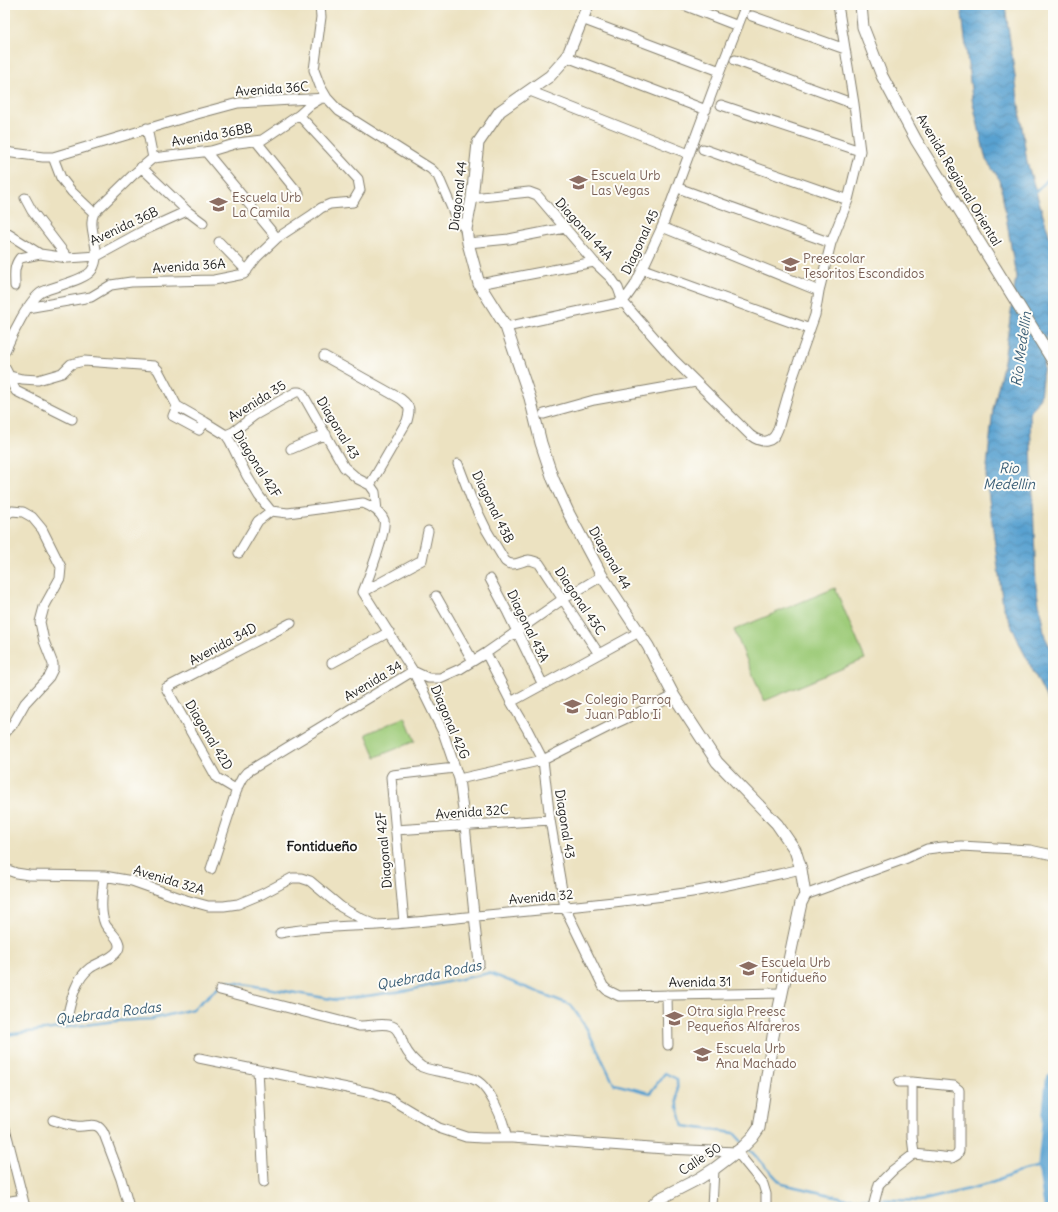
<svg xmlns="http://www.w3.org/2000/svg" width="1058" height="1212" viewBox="0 0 1058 1212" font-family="Delius,sans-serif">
  <defs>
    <pattern id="water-waves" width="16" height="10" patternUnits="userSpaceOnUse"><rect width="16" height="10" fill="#59a1d0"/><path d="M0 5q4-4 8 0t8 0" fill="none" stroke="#4982a8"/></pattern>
  </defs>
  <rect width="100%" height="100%" fill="#fdfcf7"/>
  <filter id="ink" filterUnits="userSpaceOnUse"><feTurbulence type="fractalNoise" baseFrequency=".025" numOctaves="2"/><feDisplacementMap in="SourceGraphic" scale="8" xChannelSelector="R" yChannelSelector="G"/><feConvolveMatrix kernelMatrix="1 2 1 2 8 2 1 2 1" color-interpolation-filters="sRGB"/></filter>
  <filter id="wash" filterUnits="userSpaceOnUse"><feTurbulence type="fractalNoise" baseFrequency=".012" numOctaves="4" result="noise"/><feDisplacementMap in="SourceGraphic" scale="16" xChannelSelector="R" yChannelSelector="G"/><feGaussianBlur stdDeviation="0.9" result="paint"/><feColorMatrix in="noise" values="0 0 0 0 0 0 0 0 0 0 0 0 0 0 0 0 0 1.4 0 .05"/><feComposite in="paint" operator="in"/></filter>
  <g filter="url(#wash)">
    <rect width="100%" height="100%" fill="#ece2c1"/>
    <path fill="#9fcc7a" stroke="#5e744b" d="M 835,588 L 865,659 L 764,701 L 734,630 Z
      M 405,717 L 415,741 L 376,757 L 366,734 Z"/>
    <path fill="url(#water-waves)" stroke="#3a5e76" d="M 961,5 L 1005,5 L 1027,162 L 1052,244 L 1049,320 L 1040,397 L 1030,413 L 1036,586 L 1045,637 L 1053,652 L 1053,711 L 1021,647 L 1003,606 L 986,476 L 993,409 L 1004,361 L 1016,277 L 1000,180 L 986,160 L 972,99 Z"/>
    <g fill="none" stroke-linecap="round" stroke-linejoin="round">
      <path stroke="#59a1d0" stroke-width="2.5" d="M 1034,194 L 1053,174
        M 5,1035 L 116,1021 L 152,1019 L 193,1009 L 226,981 L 337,1000 L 410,990 L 489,973 L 571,1005 L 587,1029 L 614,1084 L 650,1093 L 665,1073 L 677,1079 L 678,1107 L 683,1126 L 734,1133 L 743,1143
        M 748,1148 L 782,1184 L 844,1198 L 920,1201 L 989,1184 L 1024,1170 L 1045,1165"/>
      <path stroke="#59a1d0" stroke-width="15" d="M 1051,1207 L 1045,1165 L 1053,1080"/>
    </g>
  </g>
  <g filter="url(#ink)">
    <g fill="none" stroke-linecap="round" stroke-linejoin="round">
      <defs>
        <path id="minor" d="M 320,5 L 321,17 L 314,70 L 320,86 L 327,98
          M 684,5 L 738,26
          M 746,5 L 720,71 L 662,227 L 635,285 L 623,302 L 673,359 L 750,435 C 762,444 773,444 778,429 L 793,377 L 815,315 L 819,291 L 831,243 L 848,200 L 860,151 L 854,104 L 838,5
          M 752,16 L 845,49
          M 582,19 L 720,71
          M 567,57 L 706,110
          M 735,60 L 854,104
          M 530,91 L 689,154
          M 721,105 L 860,151
          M 147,128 L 153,158
          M 256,141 L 299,194
          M 703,149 L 848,200
          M 5,152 L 43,157 L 53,157 L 197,114 L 238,103 L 327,98 L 339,111 L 431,169 L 438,176 L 457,220 L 466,229
          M 206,152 L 277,238
          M 141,167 L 187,211 L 203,223
          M 678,188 L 831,243
          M 25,198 L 32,211 L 68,258
          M 472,198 L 529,192 L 537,195 L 594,262 L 611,278 L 618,288 L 623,302 L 506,327
          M 94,213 L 134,174 L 153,158 L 211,151 L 238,143 L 262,140 L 299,115 L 310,105 L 320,99
          M 662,227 L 819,291
          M 5,232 L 40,254 L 68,258 L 97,256 L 143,231 L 187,211
          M 219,242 L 247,271
          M 468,243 L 509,239 L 565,228
          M 643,269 L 810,329
          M 479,284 L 594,262
          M 15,286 C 15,275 13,267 20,258 L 40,254
          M 27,308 L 91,297 L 111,285 L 131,282 L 214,280 L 244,274 L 257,257 L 277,238 L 312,215 L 321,208 L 330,204 L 353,202 L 360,190 L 358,179 L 299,115
          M 5,351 C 11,337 29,299 42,292 C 54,286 86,280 92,270 C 104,251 86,229 94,213 L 72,192 L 61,178 L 53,157
          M 324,356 L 401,399 C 411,407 410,410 407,421 L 370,485
          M 5,368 C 10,376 11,383 16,391 L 72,419
          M 10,376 L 22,379 L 38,380 L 62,373 L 71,364 L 84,361 L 154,366 L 158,370 L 177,406 L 205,422 L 226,435 L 230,441 L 247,476 L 259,496 L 271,511
          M 177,406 L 173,416 L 199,430 L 205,422
          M 544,414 L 594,400 L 696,382
          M 226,435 L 233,432 L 255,415 L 296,392 L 299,392 L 302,393 L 344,467 L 358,479 L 370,485 L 375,492 L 377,511
          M 291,449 L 326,434
          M 458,464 L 471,498 L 487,531 L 505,561 C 513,568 520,561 529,560 C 532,560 535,562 539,563 L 599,654
          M 5,515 L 12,511 L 23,512 L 32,517 L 42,529 L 61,567 L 60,578 L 44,607 L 40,622 L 44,641 L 53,664 L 53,669 L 49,677 L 25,703 L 13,724 L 5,733
          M 239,553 L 258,521 L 271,511 L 288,513 L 363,503 C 371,506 380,511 384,520 C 387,532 368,579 363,592 L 413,671 L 443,732 L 459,779 L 465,825 L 479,964
          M 490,579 L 508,613 L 543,685
          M 363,592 L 422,560 L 428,531
          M 436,596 L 473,661
          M 486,653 L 511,702 L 527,729 L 543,760 L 550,820 L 565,908 L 603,986 L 607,990 L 619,996 L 782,993
          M 332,663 L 389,632
          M 511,702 L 639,632
          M 459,779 L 543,760 L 612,725 L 674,696
          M 237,790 L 217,778 L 166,688 L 291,623
          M 395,830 L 550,820
          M 5,869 L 16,873 L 29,875 L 104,876 L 132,881 L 186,900 L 208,906 L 224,906 L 238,904 L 262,894 L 292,878 L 301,878 L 310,881 L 341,907 L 362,919 L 374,924
          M 211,869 L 238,786 L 242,778 L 247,772 L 413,671 L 428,678 L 440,678 L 460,669 L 486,653 L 563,599 L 602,576
          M 805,895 L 907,858 L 927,849 L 943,847 L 961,846 L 1030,850 L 1053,855
          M 404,923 L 391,777 L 392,775 L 455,768
          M 280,933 C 322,925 364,927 406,923 C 502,913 597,906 692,892 C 728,886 765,877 801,869
          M 220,990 L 359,1026 C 369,1027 382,1022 392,1026 C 400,1029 401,1039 404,1046 C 408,1054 415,1062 422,1067 C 427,1069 432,1070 437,1071 C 449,1073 461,1075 473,1079 C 489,1084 505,1122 506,1138
          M 667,995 L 668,1045
          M 67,1018 C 71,1001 75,979 90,968 C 97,963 114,958 118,950 C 123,940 109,932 105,924 C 99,910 103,891 104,876
          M 199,1058 L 372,1093 L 390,1099 L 439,1128 L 466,1137 L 482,1138 L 512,1138 L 665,1149 L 737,1152 L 763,1184 L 766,1194 L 766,1207
          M 258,1070 L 264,1182
          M 899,1082 L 912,1082 L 912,1137 L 914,1154
          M 53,1120 C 60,1122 68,1125 76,1126 C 88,1128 97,1119 104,1134 L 121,1179 L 129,1207
          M 5,1128 L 25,1207
          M 5,1202 L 23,1199
          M 712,1207 L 714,1169
          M 873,1207 L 879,1184 L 893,1170 L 914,1154 L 952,1158 L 957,1155 L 959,1151 L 959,1090 L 954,1086 L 912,1082"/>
        <path id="major" d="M 588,5 L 567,57 L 550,76 L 500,111 L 478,143 L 472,198 L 466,229 L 468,243 L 479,284 L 506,327 L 530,398 L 541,443 L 553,479 L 569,514 L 602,576 L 648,646 L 674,696 L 717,762 L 777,824 L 795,850 L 801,869 L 805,895 L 801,903 L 773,1036 L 759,1128 L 752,1138 L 743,1147 L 714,1169 L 700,1178 L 659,1199 L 651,1207
          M 861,5 L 863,27 L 882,76 L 916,140 L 1053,361"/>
      </defs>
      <use href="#minor" stroke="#847f6e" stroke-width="11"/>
      <use href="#major" stroke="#847f6e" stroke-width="13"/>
      <use href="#minor" stroke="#fff" stroke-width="9"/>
      <use href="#major" stroke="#fff" stroke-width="11"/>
    </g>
  </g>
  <defs>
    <symbol id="school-bare" viewBox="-9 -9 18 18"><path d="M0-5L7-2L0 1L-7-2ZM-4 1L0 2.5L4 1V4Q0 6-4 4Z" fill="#8d6e63" stroke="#fdfcf7" stroke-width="2.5" paint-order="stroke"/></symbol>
  </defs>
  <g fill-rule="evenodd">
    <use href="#school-bare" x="566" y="170" width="25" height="25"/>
    <use href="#school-bare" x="206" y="192" width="25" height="25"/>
    <use href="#school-bare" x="778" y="252" width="25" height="25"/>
    <use href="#school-bare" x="560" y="694" width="25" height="25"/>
    <use href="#school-bare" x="736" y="956" width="25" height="25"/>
    <use href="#school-bare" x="662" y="1006" width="25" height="25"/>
    <use href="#school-bare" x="690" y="1042" width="25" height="25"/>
  </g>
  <g text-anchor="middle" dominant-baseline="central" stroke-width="4" stroke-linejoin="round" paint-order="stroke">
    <g font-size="13" fill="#1c1c1c" stroke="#fdfcf7">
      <text transform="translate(272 89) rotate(-4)">Avenida 36C</text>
      <text transform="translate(212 135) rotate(-10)">Avenida 36BB</text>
      <text transform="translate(959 180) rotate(59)">Avenida Regional Oriental</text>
      <text transform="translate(458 196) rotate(-83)">Diagonal 44</text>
      <text transform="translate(124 226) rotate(-25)">Avenida 36B</text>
      <text transform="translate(584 229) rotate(48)">Diagonal 44A</text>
      <text transform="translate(640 242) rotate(-65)">Diagonal 45</text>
      <text transform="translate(189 266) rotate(-4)">Avenida 36A</text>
      <text transform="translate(257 401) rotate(-32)">Avenida 35</text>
      <text transform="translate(338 428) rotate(59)">Diagonal 43</text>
      <text transform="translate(257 464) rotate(58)">Diagonal 42F</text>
      <text transform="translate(493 507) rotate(64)">Diagonal 43B</text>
      <text transform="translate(610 558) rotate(60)">Diagonal 44</text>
      <text transform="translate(580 601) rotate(56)">Diagonal 43C</text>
      <text transform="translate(528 626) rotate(64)">Diagonal 43A</text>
      <text transform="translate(223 644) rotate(-28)">Avenida 34D</text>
      <text transform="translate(373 681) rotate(-31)">Avenida 34</text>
      <text transform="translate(450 722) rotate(67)">Diagonal 42G</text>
      <text transform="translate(209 735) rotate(59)">Diagonal 42D</text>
      <text transform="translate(472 812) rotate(-4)">Avenida 32C</text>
      <text transform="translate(565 824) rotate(81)">Diagonal 43</text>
      <text transform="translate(384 850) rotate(-95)">Diagonal 42F</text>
      <text transform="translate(169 880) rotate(17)">Avenida 32A</text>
      <text transform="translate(541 897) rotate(-5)">Avenida 32</text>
      <text transform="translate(700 982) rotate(-1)">Avenida 31</text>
      <text transform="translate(700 1159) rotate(-33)">Calle 50</text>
    </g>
    <g font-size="13" fill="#785e54" stroke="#fdfcf7" text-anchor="start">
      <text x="591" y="175">Escuela Urb<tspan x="591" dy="15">Las Vegas</tspan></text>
      <text x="232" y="197">Escuela Urb<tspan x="232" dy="15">La Camila</tspan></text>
      <text x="803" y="258">Preescolar<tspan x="803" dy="15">Tesoritos Escondidos</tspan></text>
      <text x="585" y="699">Colegio Parroq<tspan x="585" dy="15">Juan Pablo Ii</tspan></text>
      <text x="761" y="962">Escuela Urb<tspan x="761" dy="15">Fontidueño</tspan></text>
      <text x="687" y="1011">Otra sigla Preesc<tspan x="687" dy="15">Pequeños Alfareros</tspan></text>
      <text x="716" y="1048">Escuela Urb<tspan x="716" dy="15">Ana Machado</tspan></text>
    </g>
    <g font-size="14" font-style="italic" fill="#3a5e76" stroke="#fdfcf7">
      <text transform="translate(1021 349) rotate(-82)">Río Medellín</text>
      <text x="1009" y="468">Rio<tspan x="1009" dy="16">Medellin</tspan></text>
      <text transform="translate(429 975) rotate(-11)">Quebrada Rodas</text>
      <text transform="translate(108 1013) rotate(-7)">Quebrada Rodas</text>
    </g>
    <g font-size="14" font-weight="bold" fill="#1c1c1c" stroke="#fdfcf7">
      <text x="322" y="846">Fontidueño</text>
    </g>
  </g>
  <rect width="1058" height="1212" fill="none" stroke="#fdfcf7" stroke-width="20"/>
</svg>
